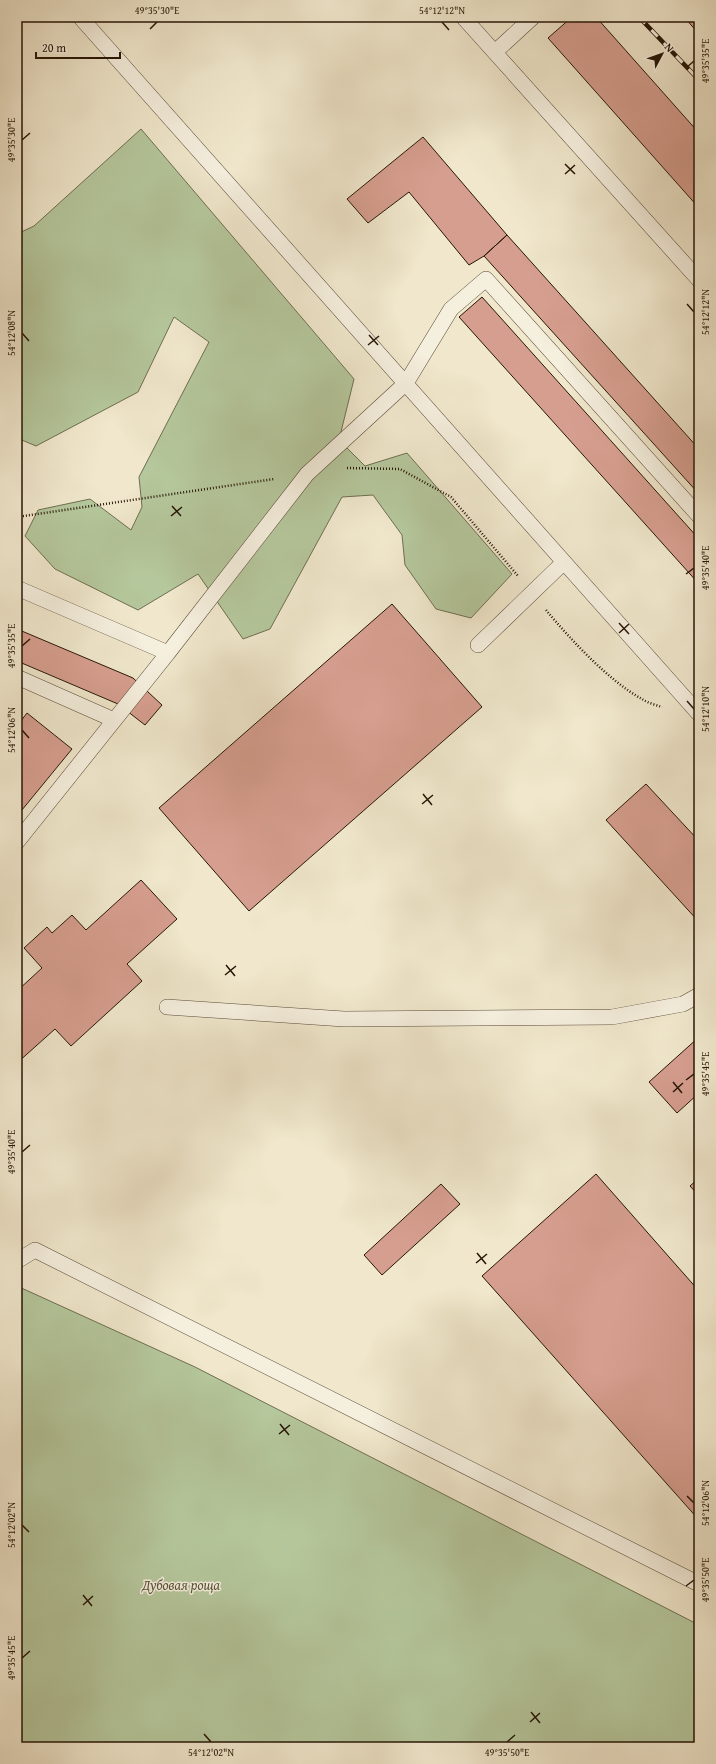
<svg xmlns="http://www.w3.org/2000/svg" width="716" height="1764" viewBox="0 0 716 1764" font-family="'Gentium Book Plus',serif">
  <rect width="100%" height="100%" fill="#f0e7cc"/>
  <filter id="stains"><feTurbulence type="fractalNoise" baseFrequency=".005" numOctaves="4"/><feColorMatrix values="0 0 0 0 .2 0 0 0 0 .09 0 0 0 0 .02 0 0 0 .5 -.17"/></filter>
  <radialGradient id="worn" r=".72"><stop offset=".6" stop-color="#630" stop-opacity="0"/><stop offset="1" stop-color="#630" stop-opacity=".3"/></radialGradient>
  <path fill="#b5c79c" stroke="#6e6e52" d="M 141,129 L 354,379 L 339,440 L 365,466 L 407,453 L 512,574 L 471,618 L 436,609 L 405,565 L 402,535 L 373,495 L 342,497 L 270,629 L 243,639 L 198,574 L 138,610 L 55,569 L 25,536 L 38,510 L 90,499 L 131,530 L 142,507 L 139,477 L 209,342 L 174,317 L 138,392 L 36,446 L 17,438 L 17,366 L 21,361 L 17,358 L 17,234 L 34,226 Z
    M 17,1286 L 195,1367 L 699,1625 L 699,1747 L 17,1747 Z"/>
  <path fill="#d69e8f" stroke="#271607" d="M 572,17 L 596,17 L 699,133 L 699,208 L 548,38 Z
    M 684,17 L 699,17 L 699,34 Z
    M 423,137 L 507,235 L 484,256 L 469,265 L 409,192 L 368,223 L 347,199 Z
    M 507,235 L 699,449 L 699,494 L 484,256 Z
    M 482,297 L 699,539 L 699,584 L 459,317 Z
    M 392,604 L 482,707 L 249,911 L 159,808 Z
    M 17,629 L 133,678 L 162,705 L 145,725 L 118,704 L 17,661 Z
    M 27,713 L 72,749 L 17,816 L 17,726 Z
    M 646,784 L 699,841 L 699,922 L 606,820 Z
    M 141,880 L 177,919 L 127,964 L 142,981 L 71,1046 L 55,1029 L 17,1063 L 17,991 L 42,968 L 24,948 L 47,927 L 52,933 L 72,915 L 86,930 Z
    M 699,1037 L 699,1093 L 677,1113 L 649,1082 Z
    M 596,1174 L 699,1291 L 699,1520 L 482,1276 Z
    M 699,1178 L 699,1196 L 690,1186 Z
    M 441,1184 L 460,1204 L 382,1275 L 364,1255 Z"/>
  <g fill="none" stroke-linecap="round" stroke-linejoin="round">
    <defs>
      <path id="lane" d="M 80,17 L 699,714
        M 463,17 L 699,280
        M 495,52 L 533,17
        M 17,588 L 168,653 L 307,474 L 406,383 L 451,309 L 486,279 L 699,516
        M 478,645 L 564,562
        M 17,677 L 114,720
        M 17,842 L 168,653
        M 167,1007 L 344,1019 L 612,1017 L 683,1004 L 699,995
        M 17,1261 L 35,1250 L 699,1584"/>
    </defs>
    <use href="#lane" stroke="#594a38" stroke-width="16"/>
    <path stroke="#271607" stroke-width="2.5" stroke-dasharray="1 2" stroke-linecap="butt" d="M 347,468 L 400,469 L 451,497 L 518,576
      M 17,517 L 274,479
      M 546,610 C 571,640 609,681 642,699 C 648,703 656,705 662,707"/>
    <use href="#lane" stroke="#f5efde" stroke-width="15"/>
    <defs>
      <path id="rail" d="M 639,17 L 699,80"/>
    </defs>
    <use href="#rail" stroke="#271607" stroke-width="4.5"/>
    <use href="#rail" stroke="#f5efde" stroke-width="3" stroke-dasharray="9" stroke-linecap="butt"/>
  </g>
  <path fill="none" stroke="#271607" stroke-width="1.5" d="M 442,22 L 449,30M 150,29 L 157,22M 686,68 L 694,61M 22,140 L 30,133M 565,164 L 575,174M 565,174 L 575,165M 687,304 L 694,312M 22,333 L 29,341M 369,335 L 378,345M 368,345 L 379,336M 172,506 L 181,516M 171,516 L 182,507M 686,574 L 694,568M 619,623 L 629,634M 619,633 L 629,624M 22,646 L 30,639M 687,701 L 694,709M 22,730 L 29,738M 423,794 L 432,805M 422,804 L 433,795M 226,965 L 235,976M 225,975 L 236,966M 686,1080 L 694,1074M 673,1082 L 682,1093M 673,1092 L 683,1083M 22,1152 L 30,1145M 477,1253 L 486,1264M 476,1263 L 487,1254M 280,1424 L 289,1435M 279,1434 L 290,1425M 687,1496 L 694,1503M 22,1525 L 29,1532M 686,1586 L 694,1580M 83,1595 L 92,1606M 83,1605 L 93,1596M 22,1658 L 30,1651M 531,1712 L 540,1723M 530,1722 L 540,1713M 204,1734 L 211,1742M 507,1742 L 515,1735"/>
  <g text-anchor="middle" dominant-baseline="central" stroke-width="3" stroke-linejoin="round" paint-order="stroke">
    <g font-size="14" font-style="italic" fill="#59543b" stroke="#f5efde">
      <text x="181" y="1585">Дубовая роща</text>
    </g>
  </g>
  <rect width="716" height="1764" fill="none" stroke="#f0e7cc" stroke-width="44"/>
  <g transform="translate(662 54) rotate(49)" stroke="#f5efde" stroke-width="3" paint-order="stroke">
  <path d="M0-3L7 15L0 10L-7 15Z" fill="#271607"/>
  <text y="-6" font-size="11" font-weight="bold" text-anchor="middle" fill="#271607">N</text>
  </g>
  <path d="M36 52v6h84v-6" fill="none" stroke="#271607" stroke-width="2"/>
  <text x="42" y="52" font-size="12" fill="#271607" stroke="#f5efde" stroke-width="3" paint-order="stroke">20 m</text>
  <rect x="22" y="22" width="672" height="1720" fill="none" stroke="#271607" stroke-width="1.5"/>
  <g font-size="10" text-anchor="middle" fill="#271607">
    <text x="157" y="14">49°35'30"E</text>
    <text x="442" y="14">54°12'12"N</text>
    <text transform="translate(705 61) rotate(-90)" y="4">49°35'35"E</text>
    <text transform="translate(11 140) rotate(-90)" y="4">49°35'30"E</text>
    <text transform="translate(705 312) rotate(-90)" y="4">54°12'12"N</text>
    <text transform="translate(11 333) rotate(-90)" y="4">54°12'08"N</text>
    <text transform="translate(705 568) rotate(-90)" y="4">49°35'40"E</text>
    <text transform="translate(11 646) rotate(-90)" y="4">49°35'35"E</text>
    <text transform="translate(705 709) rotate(-90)" y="4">54°12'10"N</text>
    <text transform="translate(11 730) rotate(-90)" y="4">54°12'06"N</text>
    <text transform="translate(705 1074) rotate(-90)" y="4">49°35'45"E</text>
    <text transform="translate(11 1152) rotate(-90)" y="4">49°35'40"E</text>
    <text transform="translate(705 1503) rotate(-90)" y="4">54°12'06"N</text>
    <text transform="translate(11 1525) rotate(-90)" y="4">54°12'02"N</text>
    <text transform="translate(705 1580) rotate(-90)" y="4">49°35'50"E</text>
    <text transform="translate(11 1658) rotate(-90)" y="4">49°35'45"E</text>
    <text x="211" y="1756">54°12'02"N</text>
    <text x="507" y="1756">49°35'50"E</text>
  </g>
  <rect width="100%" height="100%" filter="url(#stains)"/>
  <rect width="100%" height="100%" fill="url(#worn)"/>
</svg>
